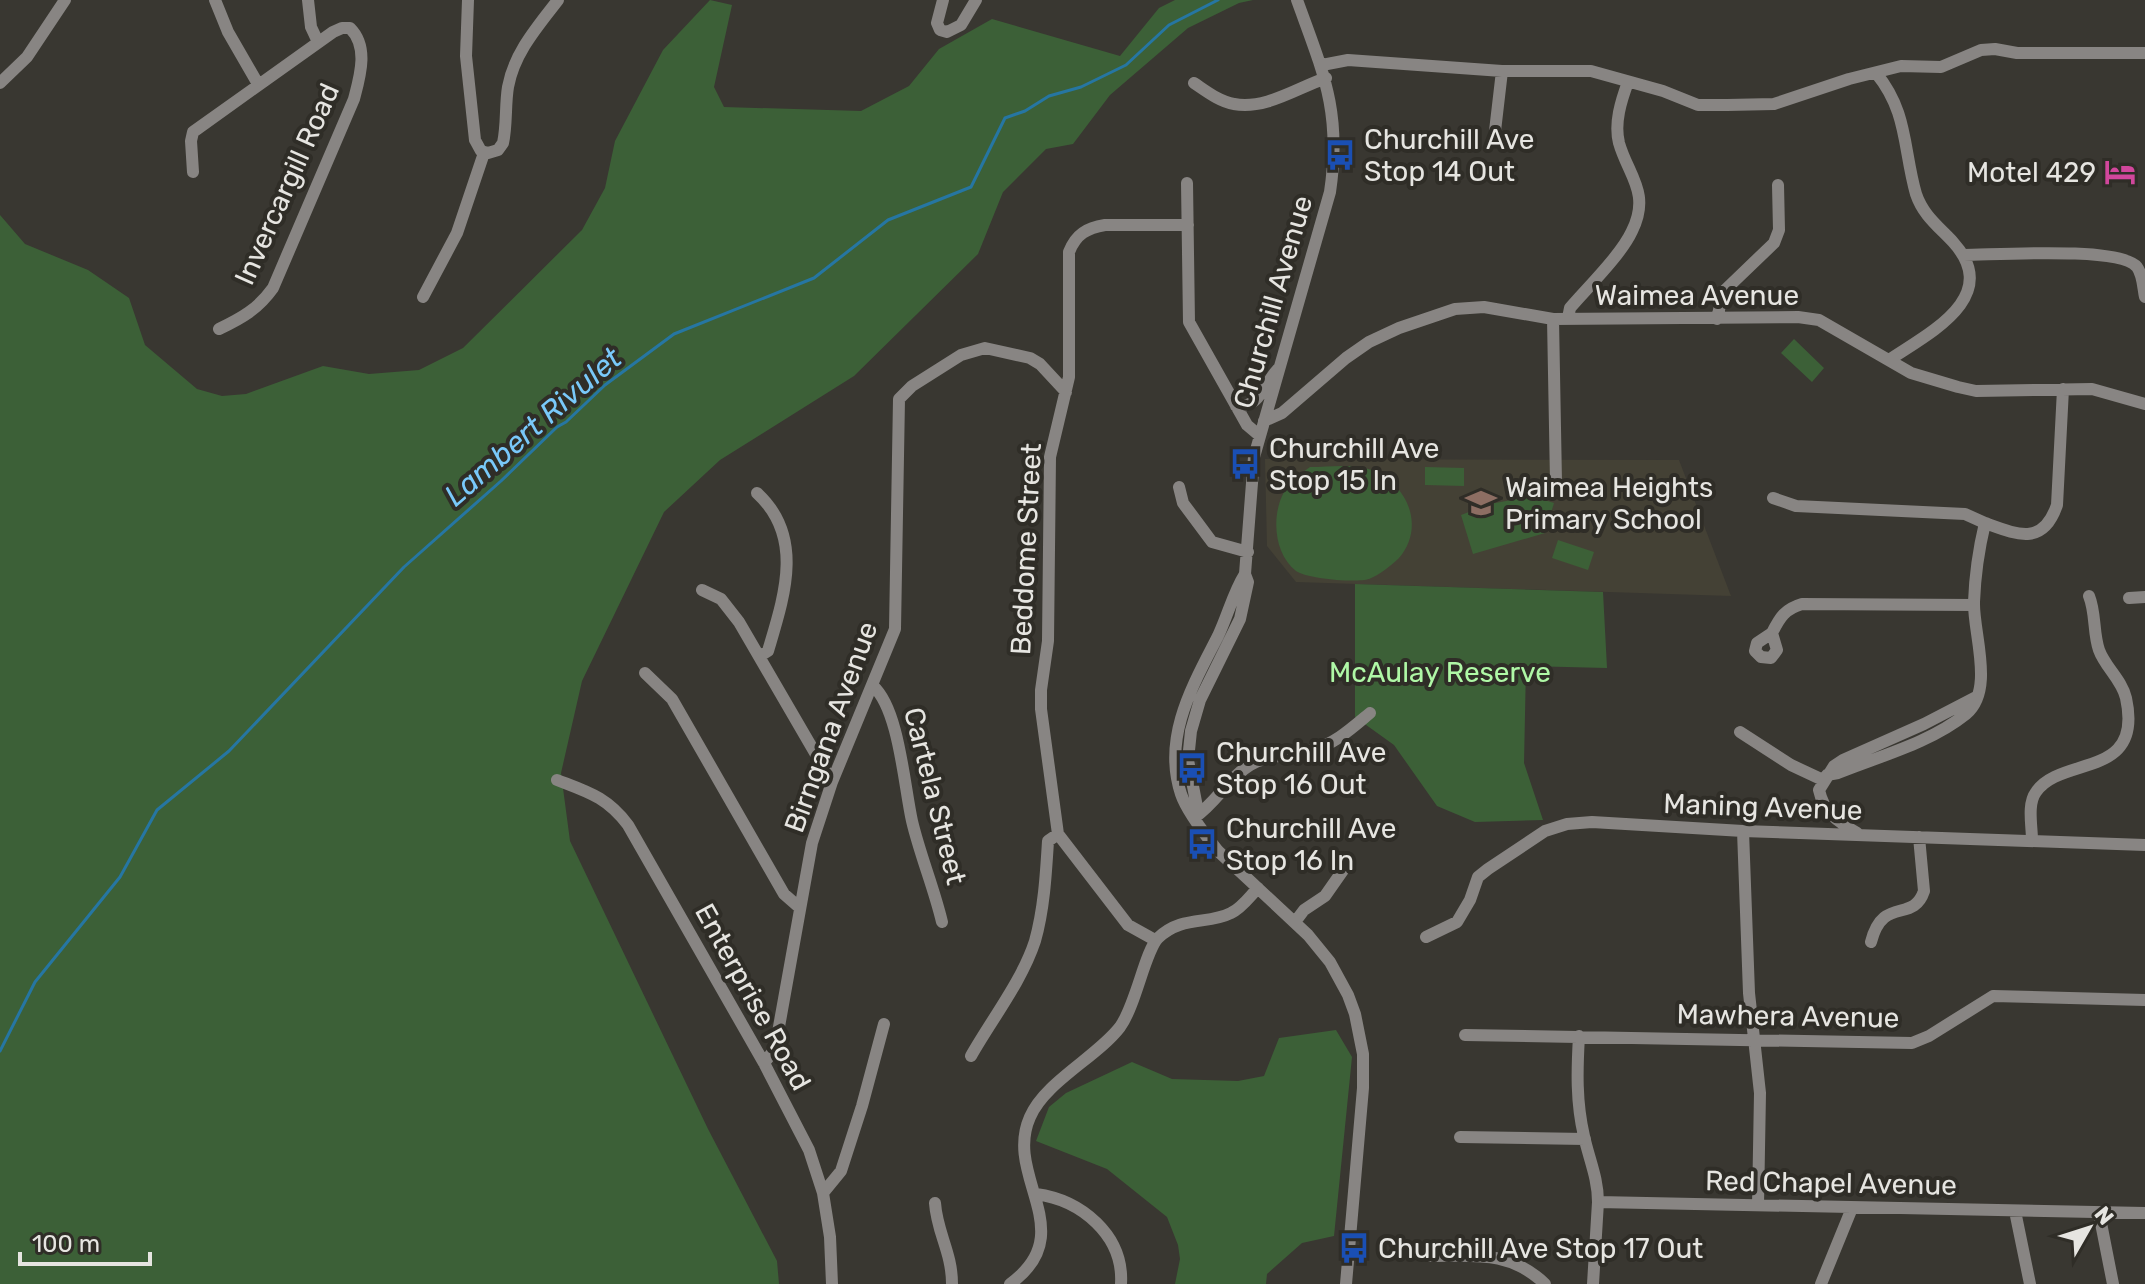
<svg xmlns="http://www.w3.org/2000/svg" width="2145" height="1284" viewBox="0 0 2145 1284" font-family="Rubik,sans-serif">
  <rect width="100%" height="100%" fill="#393731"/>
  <path fill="#444135" d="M 1265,459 L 1679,460 L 1731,596 L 1296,582 L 1267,546 Z"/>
  <path fill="#3c6037" d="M 710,0 L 732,5 L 714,87 L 724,107 L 861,111 L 909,86 L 939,49 L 992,19 L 1120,56 L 1159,8 L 1175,0 L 1253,0 L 1239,3 L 1188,28 L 1110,95 L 1073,144 L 1046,149 L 1003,192 L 978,254 L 854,376 L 720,460 L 664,512 L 582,681 L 561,773 L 570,841 L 708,1129 L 777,1261 L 779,1284 L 0,1284 L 0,215 L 25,244 L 88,270 L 129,298 L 145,345 L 197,389 L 222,396 L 246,394 L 323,366 L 369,374 L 419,370 L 463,348 L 582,230 L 605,188 L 615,141 L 663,50 Z
    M 1794,339 L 1824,368 L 1812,382 L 1781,353 Z
    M 1310,467 C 1327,467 1348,464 1365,468 C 1404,478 1428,524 1399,558 C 1391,566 1379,575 1369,579 C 1357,583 1307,579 1296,571 C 1274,554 1271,516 1284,492 C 1289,482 1300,474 1310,467 Z
    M 1425,467 L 1464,468 L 1464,486 L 1425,485 Z
    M 1532,496 L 1554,503 L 1545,533 L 1473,554 L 1461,515 L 1490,504 Z
    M 1558,540 L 1594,552 L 1588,570 L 1552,558 Z
    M 1355,584 L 1603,592 L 1607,668 L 1526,666 L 1524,763 L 1543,820 L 1475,822 L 1437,806 L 1394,745 L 1355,717 Z
    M 1336,1030 L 1352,1057 L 1334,1236 L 1302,1243 L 1267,1274 L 1266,1284 L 1175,1284 L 1180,1259 L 1178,1245 L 1167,1217 L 1107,1169 L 1036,1141 L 1049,1107 L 1066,1093 L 1132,1062 L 1172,1079 L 1238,1081 L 1264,1076 L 1279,1038 Z"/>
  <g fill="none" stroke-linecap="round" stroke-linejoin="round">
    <path stroke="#2676a2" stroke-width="3" d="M 0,1051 L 35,982 L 120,877 L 157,810 L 229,751 L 404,567 L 501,481 L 557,427 L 566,422 L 605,385 L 674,334 L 814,278 L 888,220 L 971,187 L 1005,118 L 1025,111 L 1049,96 L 1081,87 L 1126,65 L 1169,25 L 1218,0"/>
    <path stroke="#888583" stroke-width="12" d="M 215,0 L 228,32 L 258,84
      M 308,0 L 311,27 L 318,42
      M 468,0 L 466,56 L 475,140 L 481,151 L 488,153 L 498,150 L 503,143 C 507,125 505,105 508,87 C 514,53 538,26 558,0
      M 943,0 L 937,23 L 940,30 L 947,32 L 961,25 L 976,0
      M 1322,65 L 1348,60 L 1502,71 L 1591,71 L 1663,91 L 1698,105 L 1727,105 L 1774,104 L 1849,79 L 1901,66 L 1941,67 L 1981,50 L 1995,49 L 2017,53 L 2145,53
      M 1876,73 C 1908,112 1903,148 1916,194 C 1923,215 1938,226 1953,242 C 2003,297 1929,333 1889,360
      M 0,83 L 27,57 L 65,0
      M 1194,83 C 1206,91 1220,102 1234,104 C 1265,110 1297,88 1326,78
      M 1495,131 L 1502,71
      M 193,172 L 191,141 L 193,132 L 333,32 L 342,28 L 350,28 C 369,47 360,76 354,99 L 273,288 C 258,309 242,318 219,329
      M 1187,183 L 1189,322 L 1247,425 L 1260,436
      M 1964,255 C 1994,255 2120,246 2137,267 C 2143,275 2143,288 2145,297
      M 423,297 L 457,233 L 484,153
      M 1568,318 L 1570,308 C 1588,287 1621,255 1632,231 C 1651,193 1628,175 1619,143 C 1614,123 1621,101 1628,82
      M 1553,319 L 1556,482
      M 1717,319 L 1723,292 L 1774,243 L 1779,230 L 1778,185
      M 1236,406 C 1259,409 1264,384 1278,369
      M 1264,421 L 1282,413 L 1346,358 L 1369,342 L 1399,328 L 1455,309 L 1484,307 L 1553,319 L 1798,317 L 1819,320 L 1911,373 L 1958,387 L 1976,391 L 2092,389 L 2145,404
      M 1179,487 L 1183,503 L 1212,542 L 1248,552
      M 757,493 C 805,537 784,597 768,651 L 760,656
      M 1773,498 L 1796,506 L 1965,514 L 1985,523
      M 1245,574 C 1233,593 1228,615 1218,636 C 1193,685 1162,737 1181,794 C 1187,812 1206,836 1218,851 L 1308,935 L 1330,962 L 1348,995 L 1355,1014 L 1363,1054 L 1363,1088 L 1346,1284
      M 702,590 L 721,599 L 739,622 L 832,782
      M 2129,598 L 2145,597
      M 1772,633 L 1757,643 L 1755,651 L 1761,657 L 1771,658 L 1777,650 L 1772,633 C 1780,617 1785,609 1802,604 L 1974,605
      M 645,673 L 672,699 L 784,894 L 800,908
      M 873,686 C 899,709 904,785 912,821 C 920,855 934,888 942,922
      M 1740,732 L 1791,765 L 1823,780
      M 1827,775 L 1838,773 C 1880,756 1930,743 1966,714 C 1995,690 1973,633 1974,602 C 1975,575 1979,548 1985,523 C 2018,535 2043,546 2057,505 L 2063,389
      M 557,780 C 588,792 607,797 628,825 L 764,1063 L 809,1150 L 823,1193 L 830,1237 L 832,1284
      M 1195,817 L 1197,807 L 1188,760 L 1191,731 L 1200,700 L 1240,619 L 1248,582 L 1245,574 L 1254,457 L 1330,192 C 1342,112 1323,72 1297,0
      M 1195,817 C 1217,802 1228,778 1250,765 C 1269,754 1291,756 1312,750 C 1335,744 1352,728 1370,713
      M 1743,831 L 1749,993 L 1760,1093 L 1758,1205
      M 1857,833 C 1837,821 1824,813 1819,790 L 1834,766 L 1843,760 L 1924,724 L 1976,697
      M 2032,840 C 2032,826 2027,804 2036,792 C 2061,755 2144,780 2126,698 C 2122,680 2105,667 2099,650 C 2093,633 2096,613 2089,596
      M 1295,922 L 1304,910 L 1325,896 L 1346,866
      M 1426,937 L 1457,922 L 1470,900 L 1478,877 L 1488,869 L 1545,831 L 1567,824 L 1592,822 L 1743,831 L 2145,845
      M 1155,940 L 1128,925 L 1058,834 L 1041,709 L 1041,690 L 1048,641 L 1050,457 L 1069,377 L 1069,252 C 1076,234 1087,228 1105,225 L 1188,225
      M 1871,942 C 1883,895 1913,924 1924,891 L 1919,837
      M 1465,1035 L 1912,1043 L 1929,1036 L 1993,996 L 2145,1000
      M 1579,1036 C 1577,1070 1576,1102 1584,1136 C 1589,1159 1598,1178 1598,1202
      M 971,1056 C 992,1019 1022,981 1035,941 C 1044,909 1046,874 1048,841 L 1058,834
      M 764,1063 L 775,1049 L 812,843 L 832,782 L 895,629 L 899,399 L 912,386 L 961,355 L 985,348 L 1030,358 L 1040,364 L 1066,392
      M 1460,1137 L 1585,1139
      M 823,1193 L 841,1171 L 862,1106 L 884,1024
      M 1036,1194 C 1081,1200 1124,1235 1121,1284
      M 935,1203 C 937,1233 952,1252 952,1284
      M 2015,1211 L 2030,1284
      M 2099,1213 L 2113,1284
      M 1429,1256 C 1474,1256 1510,1250 1545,1284
      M 1010,1284 C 1082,1232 1003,1177 1030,1117 C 1045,1082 1097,1057 1120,1027 C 1136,1005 1145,951 1158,938 C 1182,915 1208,925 1231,913 C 1242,908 1250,896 1258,888
      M 1593,1284 L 1598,1202 L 2145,1213
      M 1821,1284 L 1852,1208"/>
  </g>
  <defs>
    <symbol id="bus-bare" viewBox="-9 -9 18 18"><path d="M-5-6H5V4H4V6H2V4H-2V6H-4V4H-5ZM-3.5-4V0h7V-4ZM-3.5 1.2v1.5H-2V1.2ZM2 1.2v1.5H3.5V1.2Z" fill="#1a4fb4" stroke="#2f2d27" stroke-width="2.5" paint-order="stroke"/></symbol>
    <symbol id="hotel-bare" viewBox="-9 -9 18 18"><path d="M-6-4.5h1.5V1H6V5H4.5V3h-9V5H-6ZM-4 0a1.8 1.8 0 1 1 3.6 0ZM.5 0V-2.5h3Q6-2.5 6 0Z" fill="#d1479c" stroke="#2f2d27" stroke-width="2.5" paint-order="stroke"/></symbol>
    <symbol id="school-bare" viewBox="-9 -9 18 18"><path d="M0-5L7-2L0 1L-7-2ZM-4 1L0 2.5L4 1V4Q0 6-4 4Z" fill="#8d6e63" stroke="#2f2d27" stroke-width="2.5" paint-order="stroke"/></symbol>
  </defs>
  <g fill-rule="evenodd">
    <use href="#bus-bare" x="1318" y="133" width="44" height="44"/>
    <use href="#hotel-bare" x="2098" y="150" width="44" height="44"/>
    <use href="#bus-bare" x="1223" y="442" width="44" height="44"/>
    <use href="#school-bare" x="1459" y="481" width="44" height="44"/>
    <use href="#bus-bare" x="1170" y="746" width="44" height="44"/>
    <use href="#bus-bare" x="1180" y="822" width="44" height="44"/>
    <use href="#bus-bare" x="1332" y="1226" width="44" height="44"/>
  </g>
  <g text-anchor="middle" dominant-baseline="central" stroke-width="8" stroke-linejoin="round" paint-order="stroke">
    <g font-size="28" fill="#e6e5e1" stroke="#2f2d27" text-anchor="start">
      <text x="1364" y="139">Churchill Ave<tspan x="1364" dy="32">Stop 14 Out</tspan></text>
      <text x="2096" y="172" text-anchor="end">Motel 429</text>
      <text x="1269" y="448">Churchill Ave<tspan x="1269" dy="32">Stop 15 In</tspan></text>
      <text x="1505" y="487">Waimea Heights<tspan x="1505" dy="32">Primary School</tspan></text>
      <text x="1216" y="752">Churchill Ave<tspan x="1216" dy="32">Stop 16 Out</tspan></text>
      <text x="1226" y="828">Churchill Ave<tspan x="1226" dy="32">Stop 16 In</tspan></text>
      <text x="1378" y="1248">Churchill Ave Stop 17 Out</text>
    </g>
    <g font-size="28" fill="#e6e5e1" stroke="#2f2d27">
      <text transform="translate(287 184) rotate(-66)">Invercargill Road</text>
      <text x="1697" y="295">Waimea Avenue</text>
      <text transform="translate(1273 302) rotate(-74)">Churchill Avenue</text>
      <text transform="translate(1026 549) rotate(-87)">Beddome Street</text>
      <text transform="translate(831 727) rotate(-70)">Birngana Avenue</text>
      <text transform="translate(935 796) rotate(76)">Cartela Street</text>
      <text transform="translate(1763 807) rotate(2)">Maning Avenue</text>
      <text transform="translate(753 997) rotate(61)">Enterprise Road</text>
      <text transform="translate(1788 1016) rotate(1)">Mawhera Avenue</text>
      <text transform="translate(1831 1183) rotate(1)">Red Chapel Avenue</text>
    </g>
    <g font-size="28" fill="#aff8a6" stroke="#2f2d27">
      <text x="1440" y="672">McAulay Reserve</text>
    </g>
    <g font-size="30" font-style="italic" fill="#79c9fa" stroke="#2f2d27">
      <text transform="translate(533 427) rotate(-41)">Lambert Rivulet</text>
    </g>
  </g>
  <g transform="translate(2089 1228) rotate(51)" stroke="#2f2d27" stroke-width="6" paint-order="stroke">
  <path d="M0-6L14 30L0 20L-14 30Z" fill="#e6e5e1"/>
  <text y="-12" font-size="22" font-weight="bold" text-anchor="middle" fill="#e6e5e1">N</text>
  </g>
  <path d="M20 1252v12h130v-12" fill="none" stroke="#e6e5e1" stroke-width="4"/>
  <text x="32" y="1252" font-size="24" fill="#e6e5e1" stroke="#2f2d27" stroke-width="6" paint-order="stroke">100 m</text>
</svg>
